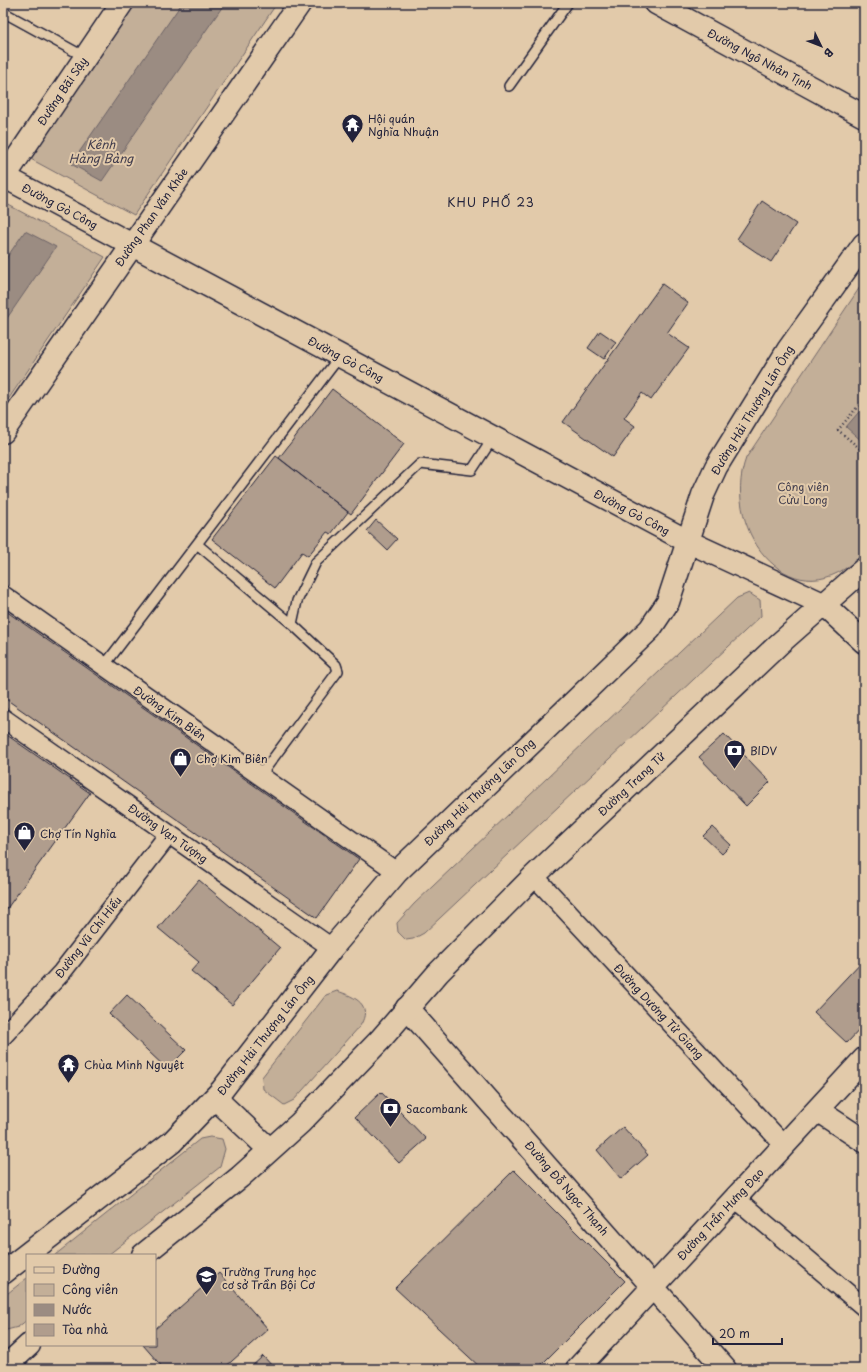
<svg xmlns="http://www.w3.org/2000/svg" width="867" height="1372" viewBox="0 0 867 1372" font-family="'Playpen Sans',sans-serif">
  <rect width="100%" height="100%" fill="#e2caaa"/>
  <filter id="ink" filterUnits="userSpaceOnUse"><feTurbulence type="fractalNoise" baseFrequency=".025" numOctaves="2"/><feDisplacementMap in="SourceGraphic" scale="8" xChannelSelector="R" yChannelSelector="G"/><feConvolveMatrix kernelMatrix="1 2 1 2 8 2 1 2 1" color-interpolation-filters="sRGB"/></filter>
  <g filter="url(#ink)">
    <path fill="#c3af98" stroke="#72686a" d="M 134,3 L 277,3 L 134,215 L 27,157 Z
      M 3,202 L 105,257 L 3,407 Z
      M 864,281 L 864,552 C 796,627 719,532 746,458 Z
      M 749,593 L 760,600 L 761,616 L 424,933 L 413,939 L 406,940 L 398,932 L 397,923 L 414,904 L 737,598 Z
      M 337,991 C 356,997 373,1005 360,1026 L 294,1100 L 284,1105 L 263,1089 L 262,1077 L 326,995 Z
      M 210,1137 L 222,1139 L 225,1149 L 220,1167 L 108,1255 L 55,1255 L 200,1139 Z
      M 27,1278 L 27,1320 L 18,1327 L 3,1331 L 3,1297 Z"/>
    <path fill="#9b8c82" stroke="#6b6266" d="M 182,3 L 225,3 L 102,181 L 71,164 Z
      M 25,231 L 56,247 L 3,324 L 3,263 Z
      M 864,406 L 864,443 L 846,427 Z"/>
    <path fill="#b09d8d" stroke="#22223b" d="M 762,201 L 796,224 L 771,262 L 737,239 Z
      M 662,284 L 688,303 L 667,333 L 689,348 L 651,400 L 642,393 L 624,418 L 635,426 L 613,457 L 563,422 Z
      M 600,331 L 616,342 L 604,359 L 588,348 Z
      M 332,389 L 404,444 L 351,514 L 279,458 Z
      M 276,456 L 348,512 L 331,534 L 327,532 L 308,556 L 302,552 L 275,588 L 212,539 Z
      M 376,520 L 397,539 L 387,550 L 367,531 Z
      M 3,609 L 359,859 L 317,918 L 3,697 Z
      M 4,733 L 90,793 L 3,914 L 3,734 Z
      M 724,734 L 770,782 L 746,806 L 699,757 Z
      M 712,827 L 731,845 L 722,854 L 703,836 Z
      M 199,880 L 280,948 L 232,1005 L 191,971 L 199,962 L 158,928 Z
      M 864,959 L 864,1025 L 847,1043 L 814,1012 Z
      M 127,995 L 186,1050 L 167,1069 L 109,1014 Z
      M 381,1092 L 426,1139 L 399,1163 L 355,1117 Z
      M 623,1127 L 648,1155 L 621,1179 L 597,1150 Z
      M 514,1170 L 625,1281 L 537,1369 L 482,1369 L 395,1288 Z
      M 219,1273 L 268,1329 L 223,1369 L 164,1369 L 143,1345 L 155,1345 L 155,1329 Z
      M 263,1356 L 275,1369 L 249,1369 Z"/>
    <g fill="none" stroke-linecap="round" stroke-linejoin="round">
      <defs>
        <path id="service" d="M 3,12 L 85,57
          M 509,86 L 568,3
          M 197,544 L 292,624
          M 104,666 L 340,356
          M 260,776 L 338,671 L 336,665 L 292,624 L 297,601 L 316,562 L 420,464 L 472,470 L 493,438"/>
        <path id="minor" d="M 3,595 L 397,872
          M 3,718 L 332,948
          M 534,876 L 784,1145
          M 3,1036 L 62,972 L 169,834
          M 735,1198 L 864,1307"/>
        <path id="tertiary" d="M 656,3 L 864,116
          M 3,176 L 689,542
          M 3,179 L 122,3
          M 3,432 L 300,3
          M 823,604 L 864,642
          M 407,1008 L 725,1369
          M 817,1110 L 864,1141
          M 577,1369 L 864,1059"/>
        <path id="secondary" d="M 689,542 L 823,604
          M 215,1098 L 270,1150
          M 143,1255 L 240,1177 L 300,1123 L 380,1040 L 438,973 L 534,876 L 779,644 L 864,569
          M 3,1273 L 172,1142 L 222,1090 L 332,948 L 397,872 L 650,629 L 668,602 L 703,495 L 716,467 L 788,350 L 864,244
          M 3,1369 L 29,1345"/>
      </defs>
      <use href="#service" stroke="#22223b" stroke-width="12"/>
      <use href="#minor" stroke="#22223b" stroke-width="21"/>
      <use href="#tertiary" stroke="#22223b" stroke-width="25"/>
      <use href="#secondary" stroke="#22223b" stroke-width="25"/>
      <path stroke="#22223b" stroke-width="2.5" stroke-dasharray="1 3" stroke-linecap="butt" d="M 864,399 L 838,430 L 864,452"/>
      <use href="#service" stroke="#e2caaa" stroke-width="9"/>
      <use href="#minor" stroke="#e2caaa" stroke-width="18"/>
      <use href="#tertiary" stroke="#e2caaa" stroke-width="22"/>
      <use href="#secondary" stroke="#e2caaa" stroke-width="22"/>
    </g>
  </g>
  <defs>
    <symbol id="temple-pin" viewBox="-11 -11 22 30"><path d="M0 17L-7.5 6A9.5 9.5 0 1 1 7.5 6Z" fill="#22223b" stroke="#e2caaa"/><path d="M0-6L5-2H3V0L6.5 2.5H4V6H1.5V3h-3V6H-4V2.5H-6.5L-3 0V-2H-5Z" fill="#fff"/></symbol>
    <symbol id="bank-pin" viewBox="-11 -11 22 30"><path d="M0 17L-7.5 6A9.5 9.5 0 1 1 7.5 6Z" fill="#22223b" stroke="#e2caaa"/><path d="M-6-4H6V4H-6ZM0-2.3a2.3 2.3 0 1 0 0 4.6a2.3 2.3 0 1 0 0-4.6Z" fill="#fff"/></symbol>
    <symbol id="shop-pin" viewBox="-11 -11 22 30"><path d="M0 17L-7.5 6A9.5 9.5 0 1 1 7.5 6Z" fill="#22223b" stroke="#e2caaa"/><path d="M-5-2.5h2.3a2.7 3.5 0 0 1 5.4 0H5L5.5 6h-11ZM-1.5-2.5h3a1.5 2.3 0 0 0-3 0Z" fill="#fff"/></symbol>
    <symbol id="school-pin" viewBox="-11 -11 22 30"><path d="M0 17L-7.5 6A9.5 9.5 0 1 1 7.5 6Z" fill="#22223b" stroke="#e2caaa"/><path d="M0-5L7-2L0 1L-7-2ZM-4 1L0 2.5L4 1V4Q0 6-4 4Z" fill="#fff"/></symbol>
  </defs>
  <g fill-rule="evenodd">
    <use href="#temple-pin" x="340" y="112" width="25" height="34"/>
    <use href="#bank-pin" x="722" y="738" width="25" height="34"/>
    <use href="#shop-pin" x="168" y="746" width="25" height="34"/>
    <use href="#shop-pin" x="12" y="820" width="25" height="34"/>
    <use href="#temple-pin" x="56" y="1052" width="25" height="34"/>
    <use href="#bank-pin" x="378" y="1096" width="25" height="34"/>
    <use href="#school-pin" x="194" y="1264" width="25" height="34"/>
  </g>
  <g text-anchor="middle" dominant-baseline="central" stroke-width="4" stroke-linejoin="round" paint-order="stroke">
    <g font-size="11" fill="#22223b" stroke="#e2caaa">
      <text transform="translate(760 59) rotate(28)">Đường Ngô Nhân Tịnh</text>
      <text transform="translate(62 91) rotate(-56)">Đường Bãi Sậy</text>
      <text transform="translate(60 206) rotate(28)">Đường Gò Công</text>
      <text transform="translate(151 217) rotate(-55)">Đường Phan Văn Khỏe</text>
      <text transform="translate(346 359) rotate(28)">Đường Gò Công</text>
      <text transform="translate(752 410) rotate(-59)">Đường Hải Thượng Lãn Ông</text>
      <text transform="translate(632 512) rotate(28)">Đường Gò Công</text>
      <text transform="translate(170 713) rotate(35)">Đường Kim Biên</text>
      <text transform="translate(631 784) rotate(-43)">Đường Trang Tử</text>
      <text transform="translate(479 792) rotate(-44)">Đường Hải Thượng Lãn Ông</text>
      <text transform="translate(168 833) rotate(35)">Đường Vạn Tượng</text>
      <text transform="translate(88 937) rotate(-52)">Đường Vũ Chí Hiếu</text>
      <text transform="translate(659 1011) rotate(47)">Đường Dương Tử Giang</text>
      <text transform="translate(265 1035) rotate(-52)">Đường Hải Thượng Lãn Ông</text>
      <text transform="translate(567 1188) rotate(49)">Đường Đỗ Ngọc Thạnh</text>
      <text transform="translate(720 1214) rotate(-47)">Đường Trần Hưng Đạo</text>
    </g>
    <g font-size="11" fill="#22223b" stroke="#e2caaa" text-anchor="start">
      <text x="368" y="118">Hội quán<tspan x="368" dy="13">Nghĩa Nhuận</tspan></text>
      <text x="750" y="750">BIDV</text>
      <text x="196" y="758">Chợ Kim Biên</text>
      <text x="40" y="833">Chợ Tín Nghĩa</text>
      <text x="84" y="1064">Chùa Minh Nguyệt</text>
      <text x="406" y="1108">Sacombank</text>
      <text x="222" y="1271">Trường Trung học<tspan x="222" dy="13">cơ sở Trần Bội Cơ</tspan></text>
    </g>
    <g font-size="11" fill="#423e4e" stroke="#e2caaa">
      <text x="803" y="486">Công viên<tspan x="803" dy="13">Cửu Long</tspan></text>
    </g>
    <g font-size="12" font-style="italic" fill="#403c4d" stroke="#e2caaa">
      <text x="101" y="144">Kênh<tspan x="101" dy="14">Hàng Bàng</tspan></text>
    </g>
    <g font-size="12" letter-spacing="1" fill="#22223b" stroke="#e2caaa">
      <text x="491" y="202">KHU PHỐ 23</text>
    </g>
  </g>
  <rect width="867" height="1372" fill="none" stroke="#e2caaa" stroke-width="16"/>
  <rect x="8" y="8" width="851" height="1356" fill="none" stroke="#22223b" stroke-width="1.5" filter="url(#ink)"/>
  <rect x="26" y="1254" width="130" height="92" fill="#e2caaa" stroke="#95877e"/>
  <rect x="34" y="1267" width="20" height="6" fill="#e2caaa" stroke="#95877e"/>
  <text x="62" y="1274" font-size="12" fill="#22223b">Đường</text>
  <rect x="34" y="1284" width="20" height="12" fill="#c3af98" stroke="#95877e"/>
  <text x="62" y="1294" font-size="12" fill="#22223b">Công viên</text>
  <rect x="34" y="1304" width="20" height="12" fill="#9b8c82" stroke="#95877e"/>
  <text x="62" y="1314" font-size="12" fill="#22223b">Nước</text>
  <rect x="34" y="1324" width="20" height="12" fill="#b09d8d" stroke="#95877e"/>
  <text x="62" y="1334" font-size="12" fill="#22223b">Tòa nhà</text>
  <g transform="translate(821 46) rotate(133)" stroke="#e2caaa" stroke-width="3" paint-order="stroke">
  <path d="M0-3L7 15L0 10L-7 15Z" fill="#22223b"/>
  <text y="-6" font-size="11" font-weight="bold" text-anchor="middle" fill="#22223b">B</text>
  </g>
  <path d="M713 1338v6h69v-6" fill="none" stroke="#22223b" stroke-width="2"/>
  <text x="719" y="1338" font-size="12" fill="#22223b" stroke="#e2caaa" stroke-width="3" paint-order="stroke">20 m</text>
</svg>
